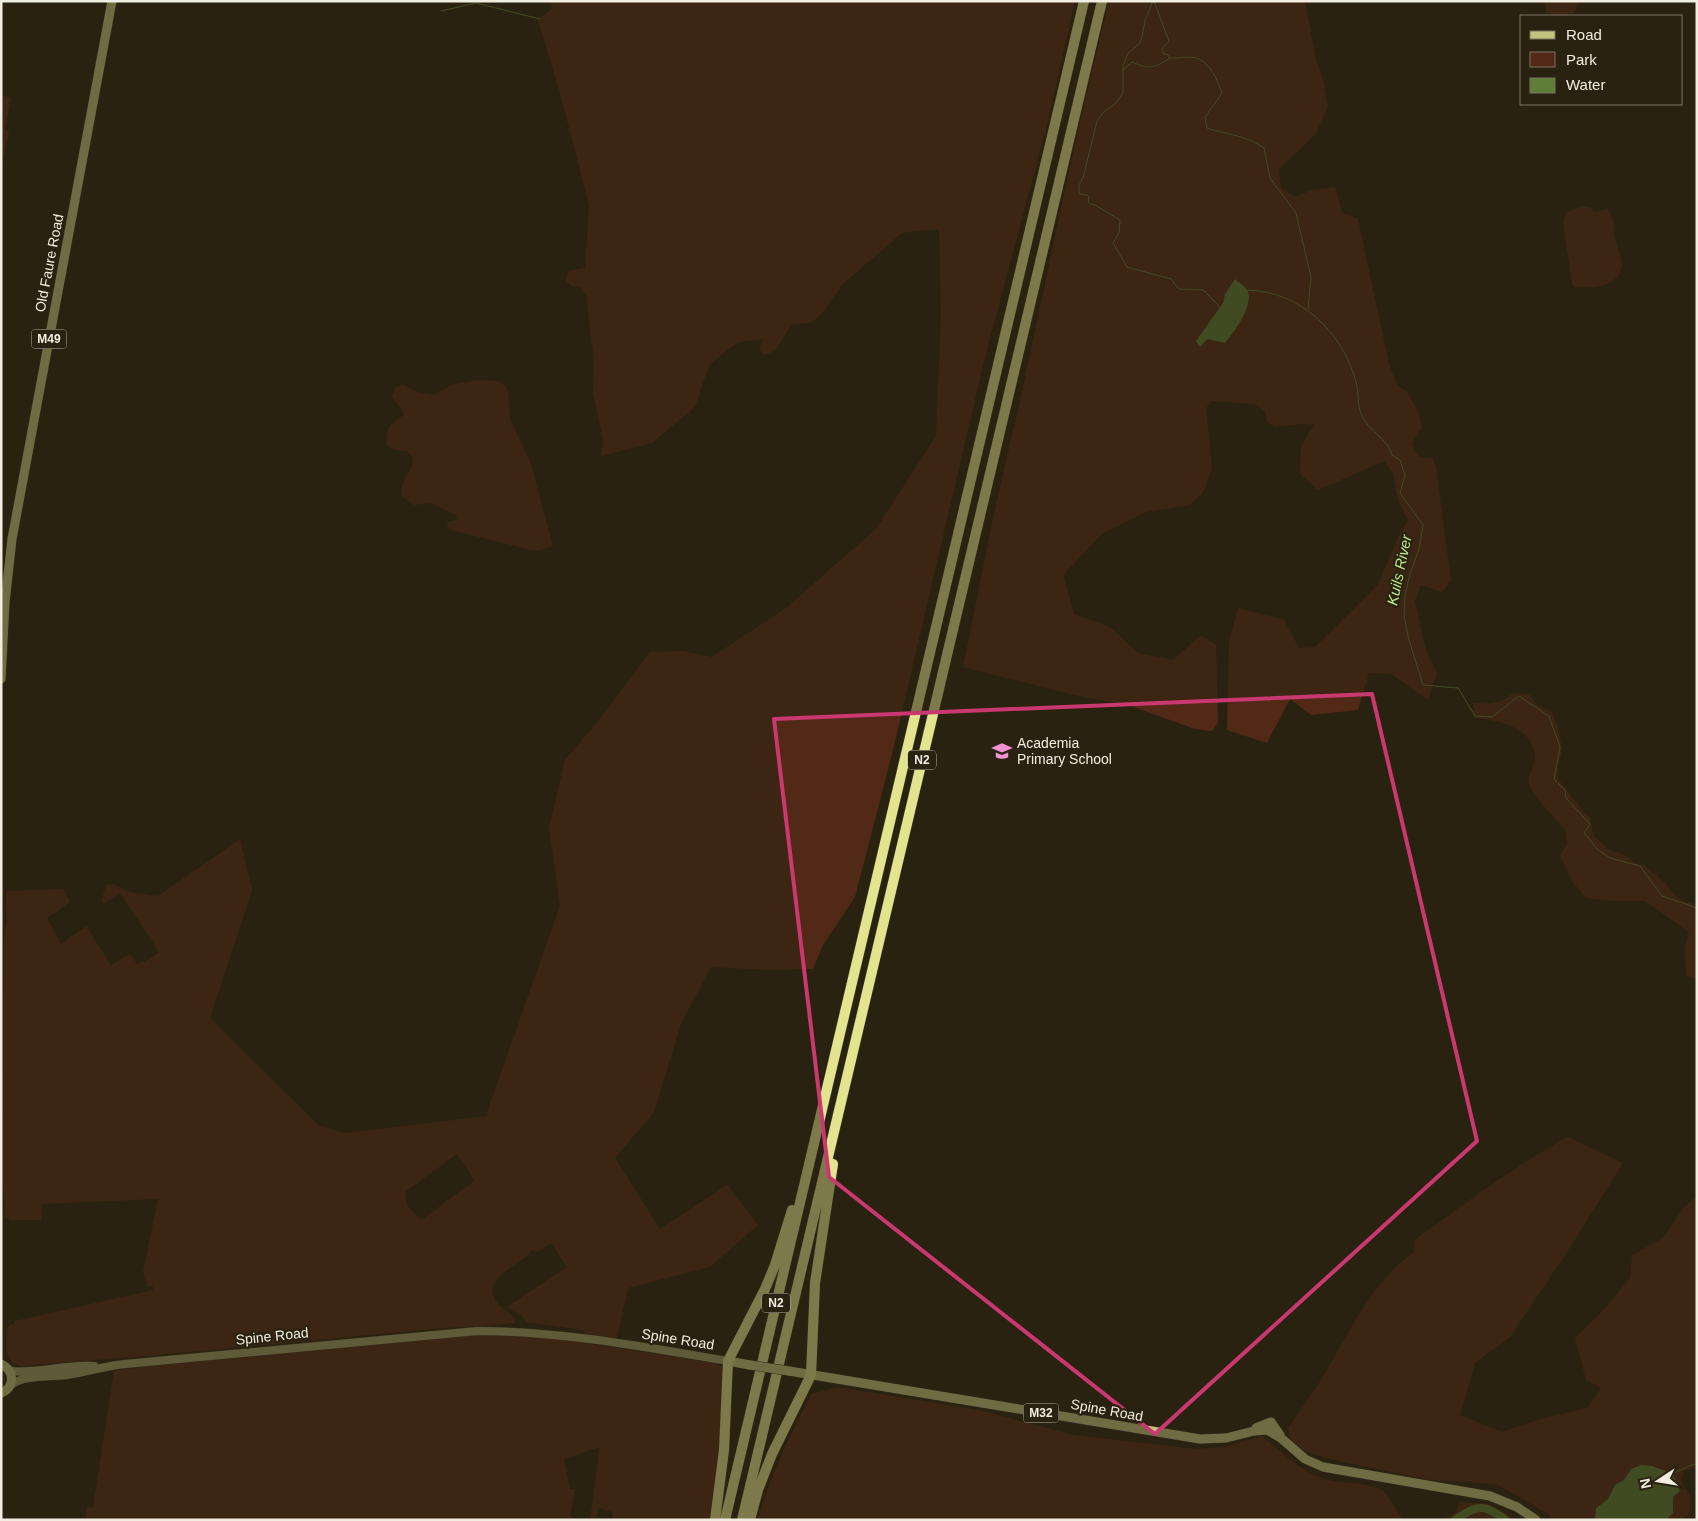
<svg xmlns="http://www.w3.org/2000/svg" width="1698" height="1521" viewBox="0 0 1698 1521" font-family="Arial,sans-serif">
  <rect width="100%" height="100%" fill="#2a2210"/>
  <path fill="#522916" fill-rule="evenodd" d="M 551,1 L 1075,1 L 1046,129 L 986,353 L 892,754 L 855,897 L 823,945 L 813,969 L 769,970 L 711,967 L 681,1024 L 654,1112 L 615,1158 L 660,1229 L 727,1185 L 758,1225 L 710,1267 L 628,1288 L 617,1338 L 610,1339 L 585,1334 L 583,1330 L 526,1322 L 523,1317 L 507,1307 L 567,1267 L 551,1243 L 538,1252 L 532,1250 C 521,1267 481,1275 496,1301 C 501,1309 511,1312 515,1320 L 515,1323 L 510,1324 L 444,1328 L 157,1355 L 22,1366 C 2,1363 7,1342 8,1327 L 10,1325 L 14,1324 L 15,1321 L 153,1290 L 153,1286 L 147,1287 L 143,1272 L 158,1199 L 42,1204 L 41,1220 L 9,1220 L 9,1218 L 5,1217 L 3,1180 L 4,932 L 7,922 L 6,900 L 7,891 L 63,889 L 70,902 L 47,918 L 61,944 L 86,926 L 111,965 L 130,953 L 137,964 L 142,961 L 144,963 L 159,952 L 120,893 L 103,904 L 101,902 L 106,885 L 113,884 L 129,892 L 158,896 L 240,839 L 252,890 L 210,1018 L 318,1125 L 344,1133 L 488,1116 L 487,1112 L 560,906 L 549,828 L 565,760 L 602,716 L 650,652 L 683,651 L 712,657 L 786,608 L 876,529 L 936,436 L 941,315 L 939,229 L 902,233 L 844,283 L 822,313 L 811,323 L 792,324 L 775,351 L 764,355 L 759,349 L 763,339 L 738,342 L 709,365 L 695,407 L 652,443 L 601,456 L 603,440 L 593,391 L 594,361 L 586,296 L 580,287 L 572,286 L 566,281 L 568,271 L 585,268 L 589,205 L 560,93 L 538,20 L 552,9 ZM 457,1154 L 475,1181 C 457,1192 440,1207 422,1220 L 407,1206 L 405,1192 Z
    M 1109,1 L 1305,1 L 1316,60 L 1323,79 L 1328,106 L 1316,134 L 1279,169 L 1281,188 L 1295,197 L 1312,190 L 1335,187 L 1342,212 L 1358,219 L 1389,364 L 1398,386 L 1407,392 L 1418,411 L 1422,427 L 1412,443 C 1418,455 1418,459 1433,458 L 1436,468 L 1451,581 L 1442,592 L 1421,585 L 1415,601 L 1426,651 L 1437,673 L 1428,700 L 1391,674 L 1369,673 L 1358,710 L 1311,715 L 1290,699 L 1267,743 L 1227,730 L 1229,641 L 1238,608 L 1284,620 L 1299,648 L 1315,647 L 1378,585 L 1398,537 L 1408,520 L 1398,500 L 1393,473 L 1384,461 L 1318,490 L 1300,474 L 1301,446 L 1314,425 L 1302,424 L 1275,427 L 1267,422 L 1265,412 L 1256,404 L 1211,401 L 1206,409 L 1212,468 L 1204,491 L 1190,505 L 1146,512 L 1102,534 L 1063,575 L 1074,614 L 1110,627 L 1138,653 L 1173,660 L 1201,635 L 1216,645 L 1218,723 L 1212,731 L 1195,729 L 1131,706 L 1070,694 L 963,667 L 994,513 L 1021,396 L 1077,134 ZM 1235,280 L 1225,343 L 1207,339 C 1216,319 1222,297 1235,280 Z
    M 1544,1 L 1580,1 L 1572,16 L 1547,16 Z
    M 1,96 L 11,97 L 5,130 L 9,131 L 1,171 Z
    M 1581,207 L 1589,207 L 1595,212 L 1607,209 C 1617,220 1612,225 1615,238 C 1616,246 1622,256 1622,264 C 1621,287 1591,289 1575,287 L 1572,284 L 1563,221 L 1567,212 Z
    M 477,380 L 499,381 L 506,387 L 509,395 L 510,418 L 518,437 L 530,461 L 553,546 L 540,550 L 531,550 L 451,530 L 447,527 L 448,522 L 457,520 L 456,515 L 431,503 L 414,505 L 403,497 C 398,478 413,474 413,458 L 407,451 L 394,450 L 387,445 C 385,427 390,424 404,415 L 403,411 L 392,397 L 395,388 L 403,385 L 421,393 L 434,395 L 450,385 Z
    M 1514,693 L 1530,695 L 1537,705 L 1552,712 L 1558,728 L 1562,749 L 1558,767 L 1558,779 L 1582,810 L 1590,818 L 1593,835 L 1609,850 L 1623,854 L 1637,864 L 1644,865 L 1664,882 L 1677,897 L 1686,902 L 1697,905 L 1697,979 L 1686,976 L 1685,949 L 1689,932 L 1645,901 L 1613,901 L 1586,898 L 1572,881 L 1560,855 L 1567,844 L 1565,829 C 1558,822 1530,792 1529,784 C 1528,775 1534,766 1535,758 C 1536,754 1534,750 1533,747 C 1524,724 1495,720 1474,718 L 1473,703 C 1491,704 1498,704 1514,693 Z
    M 1568,1137 L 1623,1163 L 1571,1246 L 1510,1337 L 1475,1363 L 1460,1415 L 1502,1432 L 1541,1419 L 1587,1408 L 1601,1388 L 1586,1380 L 1575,1338 L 1599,1315 L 1630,1278 L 1632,1255 L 1663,1238 L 1684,1207 L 1697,1196 L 1697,1468 L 1684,1471 L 1681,1481 L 1691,1497 L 1689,1515 L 1681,1520 L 1666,1520 L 1673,1513 L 1673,1497 L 1631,1469 L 1624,1480 L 1615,1485 L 1608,1499 L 1596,1508 L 1595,1520 L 1553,1520 L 1550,1515 L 1496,1484 L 1430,1480 L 1339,1461 L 1306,1452 L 1290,1439 L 1288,1428 C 1299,1412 1311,1396 1321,1380 C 1347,1337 1372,1281 1414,1252 L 1415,1240 C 1465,1203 1514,1167 1568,1137 Z
    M 494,1335 L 546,1337 L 715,1363 L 723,1368 L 724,1425 L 711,1520 L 613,1520 L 612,1512 L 599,1508 L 596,1520 L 590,1520 L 600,1447 L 564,1459 L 570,1489 L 575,1489 L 570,1516 L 573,1520 L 86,1520 L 87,1508 L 93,1507 L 114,1371 L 156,1365 L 461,1336 Z
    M 838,1387 L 979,1410 L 1074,1435 L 1197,1449 L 1224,1447 L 1262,1436 C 1279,1450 1298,1469 1319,1477 C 1336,1485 1370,1481 1383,1491 C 1388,1494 1398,1513 1403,1520 L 758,1520 C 769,1476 791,1435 811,1394 Z
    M 1460,1502 L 1489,1504 L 1517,1520 L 1443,1520 L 1456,1512 Z"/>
  <path fill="#5e7d36" d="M 1235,279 C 1238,282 1245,286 1247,290 C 1255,304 1234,332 1225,343 L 1207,339 L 1200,347 L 1196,341 L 1223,303 L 1225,294 Z
    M 1641,1465 L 1652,1466 L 1673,1474 L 1680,1491 L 1673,1497 L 1673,1513 L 1666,1520 L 1595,1520 L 1596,1508 L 1608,1499 L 1615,1485 L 1624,1480 L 1631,1469 Z"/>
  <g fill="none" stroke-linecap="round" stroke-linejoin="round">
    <path stroke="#5e7d36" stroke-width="1" d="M 1153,1 L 1145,20 L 1142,37 L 1139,44 L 1128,53 L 1123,66 L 1123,93 L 1115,104 L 1104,112 L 1097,121 L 1083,178 L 1079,185 L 1079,194 L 1087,195 L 1089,197 L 1088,202 L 1090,204 L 1095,205 L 1120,220 L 1119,233 L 1113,243 L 1127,267 L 1171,279 L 1179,289 L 1203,290 L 1220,307
      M 441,11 L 476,3 L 540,19
      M 1170,58 C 1179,59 1191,55 1199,59 C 1211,64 1218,82 1222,93 C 1217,102 1210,108 1205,118 L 1207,128 C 1227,135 1246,135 1264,148 L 1270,178 L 1296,213 L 1311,277 L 1308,309
      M 1123,70 L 1132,62 C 1150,70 1154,68 1170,58 L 1168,55 L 1164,54 L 1162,49 L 1169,41 L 1154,1
      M 1247,290 C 1301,291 1343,333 1356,382 C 1359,393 1357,406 1362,416 C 1369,432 1388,438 1392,455 L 1400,460 L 1405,475 L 1400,493 L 1423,525 L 1419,549 L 1410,574 L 1405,595 L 1404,616 L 1409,640 L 1423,685 L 1458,688 L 1475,716 L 1492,717 L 1519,696 L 1549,716 L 1560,747 L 1554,779 L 1565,790 L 1566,798 L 1590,824 L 1584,833 L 1597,849 L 1610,858 L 1640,866 L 1662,896 L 1697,908
      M 1672,1474 L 1689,1466 L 1697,1464"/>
    <path stroke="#5e7d36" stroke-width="8" d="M 1455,1520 C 1478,1504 1484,1504 1506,1520"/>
    <defs>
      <path id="secondary" d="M 10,1371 C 37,1374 66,1364 94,1366
        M 11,1385 C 22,1375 52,1377 67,1375 C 87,1372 105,1366 125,1364 L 477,1331 C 562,1331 645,1347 728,1361"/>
      <path id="primary" d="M 1,679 L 5,602 L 12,539 L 112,1
        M 728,1361 L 750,1365
        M 1,1364 C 15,1371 15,1387 1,1393
        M 789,1371 L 1200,1439 L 1226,1438 L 1254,1431 L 1267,1430 L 1281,1438 L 1305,1459 L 1323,1467 L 1490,1496 L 1517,1507 L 1536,1520
        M 1256,1428 L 1271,1422 L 1280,1435"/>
      <path id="motorway" d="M 715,1520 L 724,1450 L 728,1361 L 765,1289 L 775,1265 L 792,1210
        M 725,1520 L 1084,1
        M 742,1520 L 1102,1
        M 750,1520 L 758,1490 L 772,1454 L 811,1375 L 815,1283 L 833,1164"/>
    </defs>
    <use href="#secondary" stroke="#463e2d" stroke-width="9"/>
    <use href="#primary" stroke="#463e2d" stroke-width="10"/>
    <use href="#motorway" stroke="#463e2d" stroke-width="11"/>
    <use href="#secondary" stroke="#a0a06c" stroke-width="8"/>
    <use href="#primary" stroke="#c4c37f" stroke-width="9"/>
    <use href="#motorway" stroke="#e4e390" stroke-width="10"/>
    <defs>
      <path id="primary-bridge" d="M 750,1365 L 789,1371"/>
    </defs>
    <use href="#primary-bridge" stroke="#463e2d" stroke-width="10" stroke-linecap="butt"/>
    <use href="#primary-bridge" stroke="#c4c37f" stroke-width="9"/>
  </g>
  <path d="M0 0H1698V1521H0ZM 1372,694 L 1477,1141 L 1155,1434 L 829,1177 L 774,719 Z" fill="#2a2210" fill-opacity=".55" fill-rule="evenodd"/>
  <path fill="none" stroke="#c9386f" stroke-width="4" stroke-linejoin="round" d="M 1372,694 L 1477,1141 L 1155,1434 L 829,1177 L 774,719 Z"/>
  <defs>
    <symbol id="school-bare" viewBox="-9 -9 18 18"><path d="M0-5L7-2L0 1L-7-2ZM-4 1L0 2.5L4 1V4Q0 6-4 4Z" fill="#f491d3" stroke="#2a2210" stroke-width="2.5" paint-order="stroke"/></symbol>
  </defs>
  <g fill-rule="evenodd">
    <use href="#school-bare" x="988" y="737" width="28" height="28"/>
  </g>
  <g text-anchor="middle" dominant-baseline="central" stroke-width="4.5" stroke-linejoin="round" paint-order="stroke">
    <g fill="#2a2210" stroke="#b6b0a2" stroke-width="1">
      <rect x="31.5" y="329.5" width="35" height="19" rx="4"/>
      <rect x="908" y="750.5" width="28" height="19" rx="4"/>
      <rect x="762" y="1293.5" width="28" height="19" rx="4"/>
      <rect x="1023.5" y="1403.5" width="35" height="19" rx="4"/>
    </g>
    <g font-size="12" font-weight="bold" fill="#f2ede1">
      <text x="49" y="339">M49</text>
      <text x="922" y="760">N2</text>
      <text x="776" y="1303">N2</text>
      <text x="1041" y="1413">M32</text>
    </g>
    <g font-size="14" fill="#f2ede1" stroke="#2a2210">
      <text transform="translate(49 263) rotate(-79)">Old Faure Road</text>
      <text transform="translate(272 1336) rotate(-6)">Spine Road</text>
      <text transform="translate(678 1339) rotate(9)">Spine Road</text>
      <text transform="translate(1107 1410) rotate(10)">Spine Road</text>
    </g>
    <g font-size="14" fill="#f2ede1" stroke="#2a2210" text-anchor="start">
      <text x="1017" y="743">Academia<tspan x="1017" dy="16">Primary School</tspan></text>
    </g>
    <g font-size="15" font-style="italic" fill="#bae785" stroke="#2a2210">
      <text transform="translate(1399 570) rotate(-78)">Kuils River</text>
    </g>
  </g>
  <rect width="1698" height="1521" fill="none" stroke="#f2ede1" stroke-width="5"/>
  <rect x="1520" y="15" width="162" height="90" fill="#2a2210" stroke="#7a7364"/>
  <rect x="1530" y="31" width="25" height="8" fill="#c4c37f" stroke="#7a7364"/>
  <text x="1566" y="40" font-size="15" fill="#f2ede1">Road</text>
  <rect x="1530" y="52" width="25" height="15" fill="#522916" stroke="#7a7364"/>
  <text x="1566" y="65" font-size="15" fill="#f2ede1">Park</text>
  <rect x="1530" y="78" width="25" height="15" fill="#5e7d36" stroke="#7a7364"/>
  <text x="1566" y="90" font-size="15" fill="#f2ede1">Water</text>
  <g transform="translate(1658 1481) rotate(258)" stroke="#2a2210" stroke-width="4" paint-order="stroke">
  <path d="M0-4L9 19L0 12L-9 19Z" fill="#f2ede1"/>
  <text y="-8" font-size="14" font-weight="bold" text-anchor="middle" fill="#f2ede1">N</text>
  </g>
</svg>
